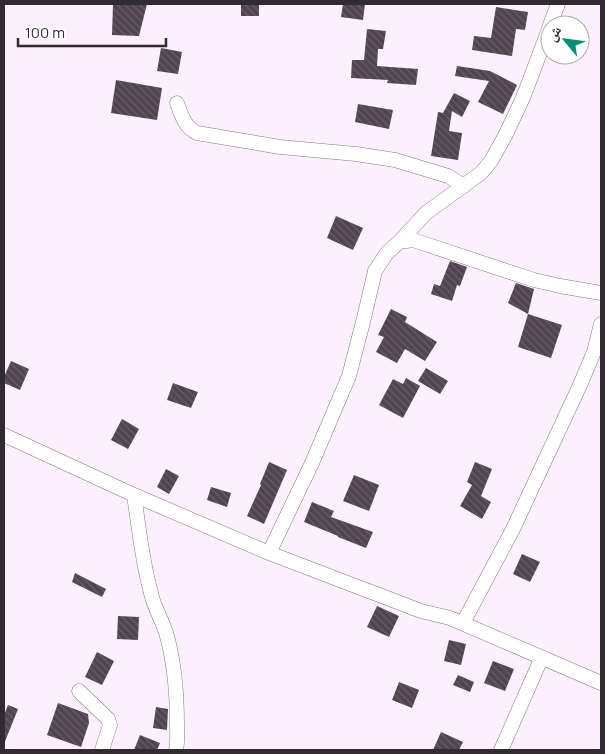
<svg xmlns="http://www.w3.org/2000/svg" width="605" height="754" viewBox="0 0 605 754" font-family="Manrope,'Noto Naskh Arabic',sans-serif">
  <defs>
    <pattern id="building-back-hatch" width="6" height="6" patternUnits="userSpaceOnUse" patternTransform="scale(1.25)"><rect width="6" height="6" fill="#504450"/><path d="M-1 5l2 2M0 0l6 6M5-1l2 2" fill="none" stroke="#675d67"/></pattern>
  </defs>
  <rect width="100%" height="100%" fill="#feeffe"/>
  <path fill="url(#building-back-hatch)" d="M 113,4 L 147,4 L 139,36 L 112,35 Z
    M 241,4 L 259,4 L 259,16 L 241,16 Z
    M 343,4 L 365,4 L 363,20 L 341,17 Z
    M 496,7 L 528,12 L 525,30 L 516,29 L 512,56 L 472,50 L 474,36 L 491,38 Z
    M 367,29 L 386,31 L 383,49 L 378,49 L 377,66 L 418,69 L 416,85 L 387,83 L 388,80 L 351,78 L 352,60 L 364,60 Z
    M 161,48 L 182,52 L 178,74 L 157,71 Z
    M 457,66 L 490,71 L 517,85 L 503,114 L 478,102 L 489,81 L 455,76 Z
    M 116,80 L 162,88 L 157,120 L 111,113 Z
    M 454,93 L 470,101 L 462,117 L 452,111 L 449,131 L 462,133 L 458,160 L 431,156 L 438,112 L 443,113 Z
    M 358,104 L 393,110 L 389,129 L 355,122 Z
    M 336,216 L 363,228 L 353,250 L 327,238 Z
    M 450,261 L 467,267 L 460,286 L 457,285 L 452,301 L 431,294 L 434,284 L 440,286 Z
    M 516,283 L 534,289 L 528,314 L 508,303 Z
    M 391,309 L 407,317 L 405,322 L 437,342 L 425,361 L 405,349 L 397,363 L 376,352 L 384,337 L 378,335 Z
    M 528,314 L 562,325 L 551,358 L 518,347 Z
    M 11,361 L 29,369 L 20,390 L 4,383 L 4,377 Z
    M 426,368 L 448,381 L 440,394 L 418,381 Z
    M 406,378 L 420,386 L 403,418 L 379,405 L 393,379 L 403,384 Z
    M 173,383 L 198,392 L 191,408 L 167,400 Z
    M 122,419 L 139,429 L 128,449 L 111,440 Z
    M 269,462 L 287,470 L 264,524 L 247,516 L 261,485 L 260,484 Z
    M 475,462 L 492,469 L 481,496 L 491,502 L 482,519 L 460,506 L 472,485 L 467,482 Z
    M 166,469 L 179,476 L 169,494 L 157,487 Z
    M 354,475 L 379,485 L 369,511 L 343,501 Z
    M 211,487 L 231,493 L 227,507 L 207,500 Z
    M 312,502 L 334,511 L 331,517 L 373,532 L 366,548 L 338,537 L 338,536 L 304,522 Z
    M 522,554 L 540,562 L 530,582 L 513,574 Z
    M 75,573 L 106,589 L 102,597 L 72,582 Z
    M 377,606 L 399,616 L 389,637 L 367,627 Z
    M 118,616 L 139,617 L 138,640 L 117,639 Z
    M 449,640 L 466,644 L 461,665 L 444,661 Z
    M 97,652 L 114,661 L 102,685 L 85,677 Z
    M 493,661 L 514,669 L 505,691 L 484,683 Z
    M 458,675 L 474,682 L 470,692 L 453,685 Z
    M 399,682 L 419,690 L 412,708 L 392,700 Z
    M 58,703 L 88,714 L 89,723 L 81,747 L 47,735 Z
    M 8,705 L 18,709 L 4,744 L 4,715 Z
    M 156,707 L 168,709 L 167,730 L 153,728 Z
    M 441,732 L 463,742 L 459,750 L 433,750 Z
    M 140,735 L 160,743 L 157,750 L 134,750 Z"/>
  <g fill="none" stroke-linecap="round" stroke-linejoin="round">
    <defs>
      <path id="minor" d="M 550,25 L 558,4
        M 177,103 C 181,114 185,128 197,133 L 280,147 L 356,154 L 395,160 L 448,176 L 464,186
        M 399,242 L 426,213 L 481,173 L 491,161 L 505,136 L 522,100 L 531,77 L 550,26
        M 4,435 L 134,495 L 269,553 L 421,611 L 450,618 L 601,683
        M 134,495 C 139,528 142,561 151,593 C 154,608 163,621 167,636 C 174,662 177,696 177,724 C 177,733 178,741 176,750
        M 269,553 L 312,463 L 349,376 L 363,322 L 375,271 L 387,253 L 399,242 L 413,240 L 534,280 L 560,286 L 601,293
        M 463,623 L 513,529 L 580,385 L 594,352 L 601,324
        M 79,691 L 108,719 L 110,725 L 102,750
        M 501,750 L 542,657"/>
    </defs>
    <use href="#minor" stroke="#847783" stroke-width="15"/>
    <use href="#minor" stroke="#fff" stroke-width="14"/>
  </g>
  <rect width="605" height="754" fill="none" stroke="#312b31" stroke-width="10"/>
  <g transform="translate(565 40) rotate(299)"><circle r="24" fill="#ffffff" stroke="#adaaad"/>
  <path d="M0-4L9 19L0 12L-9 19Z" fill="#058f78"/>
  <text y="-8" font-size="14" font-weight="bold" text-anchor="middle" fill="#312b31">ش</text>
  </g>
  <path d="M18 38v8h148v-8" fill="none" stroke="#312b31" stroke-width="2.5"/>
  <text x="25" y="38" font-size="15" fill="#312b31" stroke="#ffffff" stroke-width="4" paint-order="stroke">100 m</text>
</svg>
